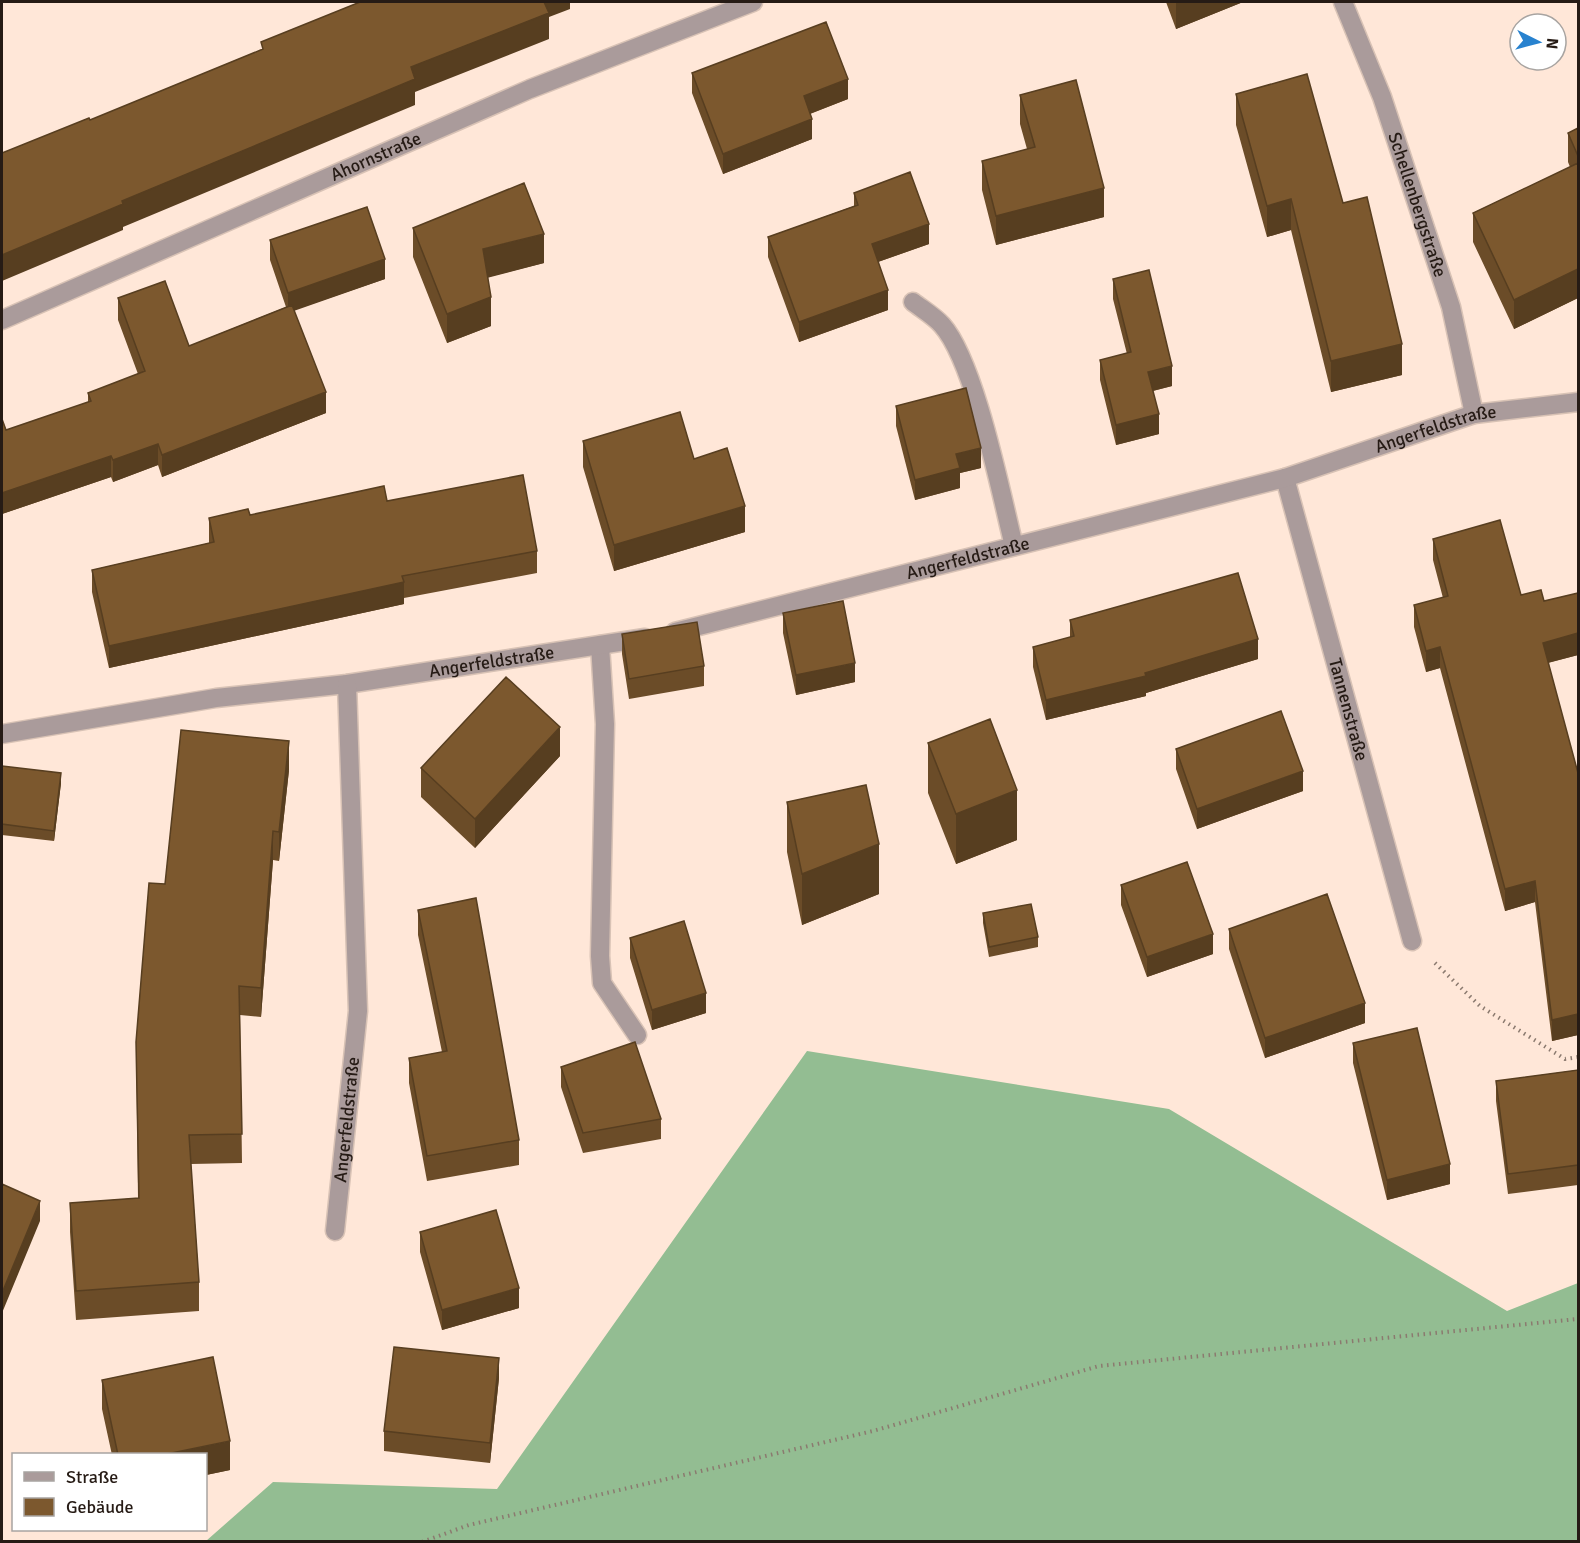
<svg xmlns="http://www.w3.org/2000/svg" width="1580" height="1543" viewBox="0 0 1580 1543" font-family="Signika,sans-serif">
  <rect width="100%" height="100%" fill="#ffe7d8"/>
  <path fill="#93bd92" d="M 807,1051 L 1169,1109 L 1507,1311 L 1578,1283 L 1578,1541 L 206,1541 L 273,1482 L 497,1489 Z"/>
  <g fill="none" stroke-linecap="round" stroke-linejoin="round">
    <defs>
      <path id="lane" d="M 913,302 C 922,309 934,316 942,325 C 975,362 1001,494 1014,546
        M 600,645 L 605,724 L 600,956 L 602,983 L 637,1035"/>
      <g id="street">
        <path id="s1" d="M 1343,2 L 1382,97 L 1451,307 L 1474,414"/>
        <path id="s2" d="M 2,320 L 530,89 L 753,2"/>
        <path id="s3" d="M 1285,478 L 1412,941"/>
        <path id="s4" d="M 675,632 L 1285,478 L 1474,414 L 1578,402"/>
        <path id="s5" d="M 2,734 L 216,698 L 347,684 L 645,638"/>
        <path id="s6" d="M 335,1231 L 358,1011 L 347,684"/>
      </g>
    </defs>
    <use href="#lane" stroke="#d8c2b5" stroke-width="21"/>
    <use href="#street" stroke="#d8c2b5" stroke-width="21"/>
    <path stroke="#8b7a6f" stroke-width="4" stroke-dasharray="1.5 4.5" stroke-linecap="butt" d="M 1435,963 L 1480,1006 L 1565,1059 L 1578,1057
      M 422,1542 L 469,1525 L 873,1431 L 1099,1366 L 1578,1319"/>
    <use href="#lane" stroke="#aa9b9b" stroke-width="18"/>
    <use href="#street" stroke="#aa9b9b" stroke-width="18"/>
  </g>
  <path fill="#6b4c28" d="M 1166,2 L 1243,2 L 1176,29 Z
    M 692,73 L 848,99 L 810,114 L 812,139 L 723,174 L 692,93 Z
    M 1236,94 L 1343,203 L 1402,375 L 1331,392 L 1291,230 L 1267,237 L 1236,125 Z
    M 1020,95 L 1104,217 L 996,245 L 982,190 L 982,161 L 1027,149 L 1020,124 Z
    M 1578,128 L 1578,298 L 1514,329 L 1473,242 L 1473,213 L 1570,167 L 1568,162 L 1568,133 Z
    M 854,193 L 929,244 L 878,262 L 888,310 L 799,342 L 768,257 L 768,237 L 854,206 Z
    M 413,228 L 544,263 L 488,277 L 491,326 L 447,343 L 413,257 Z
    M 270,240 L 385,279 L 294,310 L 326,413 L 162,477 L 158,465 L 113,482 L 111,477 L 2,514 L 2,419 L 6,430 L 88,403 L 88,393 L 138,374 L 118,320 L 118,298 L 189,346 L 286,307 L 270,260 Z
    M 1113,279 L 1172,386 L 1153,391 L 1159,434 L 1116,445 L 1100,380 L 1100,360 L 1127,354 L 1113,299 Z
    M 896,406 L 981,468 L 960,473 L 960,488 L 915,500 L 896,426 Z
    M 583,441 L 694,459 L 745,532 L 614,571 L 583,467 Z
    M 387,501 L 537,551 L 537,573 L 404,598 L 404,604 L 109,668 L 92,592 L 92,570 L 209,543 L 209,518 L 250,515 Z
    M 1433,539 L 1521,595 L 1544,601 L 1578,593 L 1578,655 L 1548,663 L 1578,773 L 1578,1035 L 1552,1041 L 1535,902 L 1505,911 L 1440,668 L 1426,672 L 1414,627 L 1414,605 L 1443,598 L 1433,560 Z
    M 783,613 L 855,682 L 796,695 L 783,633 Z
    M 1070,620 L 1258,659 L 1146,693 L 1146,696 L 1046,720 L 1033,667 L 1033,647 L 1070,638 Z
    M 622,634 L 704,666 L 704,686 L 629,699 L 622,654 Z
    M 928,743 L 1017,840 L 956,864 L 928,793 Z
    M 1176,749 L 1303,791 L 1197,829 L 1176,769 Z
    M 560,756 L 475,848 L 421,797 L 421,768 Z
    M 2,766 L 61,783 L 54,841 L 2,835 Z
    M 289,770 L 279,861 L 273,860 L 261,1017 L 240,1015 L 242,1163 L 191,1164 L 199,1282 L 199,1311 L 76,1320 L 70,1232 L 70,1203 L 138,1198 L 136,1042 L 165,884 Z
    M 787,802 L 879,894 L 802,925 L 787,852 Z
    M 1121,885 L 1213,954 L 1147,977 L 1121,905 Z
    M 418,910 L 519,1140 L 519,1165 L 427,1181 L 409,1083 L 409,1058 L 442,1052 L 418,935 Z
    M 983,913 L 1038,937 L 1038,947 L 989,957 L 983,923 Z
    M 1229,929 L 1365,1023 L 1265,1058 L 1229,949 Z
    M 630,938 L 706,1013 L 652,1030 L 630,958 Z
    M 1353,1043 L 1450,1184 L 1387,1200 L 1353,1063 Z
    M 561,1067 L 661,1119 L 661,1139 L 583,1153 L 561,1087 Z
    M 1578,1070 L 1578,1185 L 1508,1194 L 1496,1101 L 1496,1081 Z
    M 420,1232 L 519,1308 L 442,1330 L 420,1252 Z
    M 499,1378 L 490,1463 L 384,1451 L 384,1431 Z
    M 102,1380 L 230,1470 L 206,1475 L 206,1455 L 112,1455 L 102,1409 Z"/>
  <path fill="#573e20" d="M 542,2 L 570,2 L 570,9 L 549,17 L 549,39 L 415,92 L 415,105 L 123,227 L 123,230 L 2,281 L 2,255 L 122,201 L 411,67 Z
    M 1176,2 L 1243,2 L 1176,29 Z
    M 848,79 L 848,99 L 804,116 L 804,96 Z
    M 812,119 L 812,139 L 723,174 L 723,154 Z
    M 1104,188 L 1104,217 L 996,245 L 996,216 Z
    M 1291,199 L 1291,230 L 1267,237 L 1267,206 Z
    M 929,224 L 929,244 L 872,264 L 872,244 Z
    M 544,234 L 544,263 L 483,279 L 483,249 Z
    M 385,259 L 385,279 L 288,313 L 288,293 Z
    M 1578,269 L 1578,298 L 1514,329 L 1514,300 Z
    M 888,290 L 888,310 L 799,342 L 799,322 Z
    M 491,297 L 491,326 L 447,343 L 447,314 Z
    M 1402,344 L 1402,375 L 1331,392 L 1331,361 Z
    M 1172,366 L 1172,386 L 1148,392 L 1148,372 Z
    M 326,392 L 326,413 L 162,477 L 162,455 Z
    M 1159,414 L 1159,434 L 1116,445 L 1116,425 Z
    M 158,444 L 158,465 L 113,482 L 113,460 Z
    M 981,448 L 981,468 L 960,473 L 960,488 L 915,500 L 915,480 L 956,454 Z
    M 111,456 L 111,477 L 2,514 L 2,493 Z
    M 745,506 L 745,532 L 614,571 L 614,545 Z
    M 404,582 L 404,604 L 109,668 L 109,646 Z
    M 1578,633 L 1578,655 L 1543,664 L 1543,643 Z
    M 1258,639 L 1258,659 L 1146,693 L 1146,696 L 1046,720 L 1046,700 L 1145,673 Z
    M 1440,647 L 1440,668 L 1426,672 L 1426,651 Z
    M 855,663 L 855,682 L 796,695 L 796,675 Z
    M 560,727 L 560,756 L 475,848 L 475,819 Z
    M 289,741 L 289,770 L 279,861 L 279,832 Z
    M 1303,771 L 1303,791 L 1197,829 L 1197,809 Z
    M 61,773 L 61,783 L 54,841 L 54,831 Z
    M 1017,790 L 1017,840 L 956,864 L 956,814 Z
    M 273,831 L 273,860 L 261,1017 L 261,988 Z
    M 879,844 L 879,894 L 802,925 L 802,874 Z
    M 1535,881 L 1535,902 L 1505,911 L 1505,889 Z
    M 1213,934 L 1213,954 L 1147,977 L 1147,957 Z
    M 706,993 L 706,1013 L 652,1030 L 652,1010 Z
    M 1365,1003 L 1365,1023 L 1265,1058 L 1265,1038 Z
    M 1578,1014 L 1578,1035 L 1552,1041 L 1552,1020 Z
    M 1450,1164 L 1450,1184 L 1387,1200 L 1387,1180 Z
    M 40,1201 L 40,1221 L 2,1313 L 2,1293 Z
    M 519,1288 L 519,1308 L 442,1330 L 442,1310 Z
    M 499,1358 L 499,1378 L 490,1463 L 490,1443 Z
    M 230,1441 L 230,1470 L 206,1475 L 206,1455 L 162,1455 Z"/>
  <path fill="#7c582e" stroke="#573e20" stroke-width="1.5" d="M 360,2 L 544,2 L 549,13 L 411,67 L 415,79 L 122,201 L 123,204 L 2,255 L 2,153 L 89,118 L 90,120 L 263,49 L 261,42 Z
    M 826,22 L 848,79 L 804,96 L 812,119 L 723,154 L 692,73 Z
    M 1307,74 L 1343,203 L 1367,197 L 1402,344 L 1331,361 L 1291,199 L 1267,206 L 1236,94 Z
    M 1076,80 L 1104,188 L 996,216 L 982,161 L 1035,147 L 1020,95 Z
    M 1578,128 L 1578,156 L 1568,133 Z
    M 1578,163 L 1578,269 L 1514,300 L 1473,213 Z
    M 910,172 L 929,224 L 872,244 L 888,290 L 799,322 L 768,237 L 858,205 L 854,193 Z
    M 524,183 L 544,234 L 483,249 L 491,297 L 447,314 L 413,228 Z
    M 367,207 L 385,259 L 288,293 L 270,240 Z
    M 1149,270 L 1172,366 L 1148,372 L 1159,414 L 1116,425 L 1100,360 L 1131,352 L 1113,279 Z
    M 165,281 L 189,346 L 292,305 L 326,392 L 162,455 L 158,444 L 113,460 L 111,456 L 2,493 L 2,419 L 6,430 L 91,401 L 88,393 L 145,371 L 118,298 Z
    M 966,388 L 981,448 L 956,454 L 960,468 L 915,480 L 896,406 Z
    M 680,412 L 694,459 L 727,448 L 745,506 L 614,545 L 583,441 Z
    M 523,475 L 537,551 L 402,576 L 404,582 L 109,646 L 92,570 L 214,542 L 209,518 L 248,509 L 250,515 L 384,486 L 387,501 Z
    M 1500,520 L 1521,595 L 1541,590 L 1544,601 L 1578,593 L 1578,633 L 1543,643 L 1578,773 L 1578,1014 L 1552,1020 L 1535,881 L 1505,889 L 1440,647 L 1426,651 L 1414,605 L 1448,596 L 1433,539 Z
    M 1238,573 L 1258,639 L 1145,673 L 1146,676 L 1046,700 L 1033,647 L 1074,636 L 1070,620 Z
    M 843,601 L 855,663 L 796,675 L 783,613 Z
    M 697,622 L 704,666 L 629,679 L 622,634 Z
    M 506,677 L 560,727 L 475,819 L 421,768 Z
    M 1281,711 L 1303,771 L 1197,809 L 1176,749 Z
    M 990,719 L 1017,790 L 956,814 L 928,743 Z
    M 181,730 L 289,741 L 279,832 L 273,831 L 261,988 L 239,986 L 242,1134 L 189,1135 L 199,1282 L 76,1291 L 70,1203 L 139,1198 L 136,1042 L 149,883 L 165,884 Z
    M 2,766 L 61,773 L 54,831 L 2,824 Z
    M 866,785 L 879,844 L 802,874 L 787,802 Z
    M 1187,862 L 1213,934 L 1147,957 L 1121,885 Z
    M 1327,894 L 1365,1003 L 1265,1038 L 1229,929 Z
    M 476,898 L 519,1140 L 427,1156 L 409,1058 L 447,1051 L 418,910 Z
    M 1031,904 L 1038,937 L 989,947 L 983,913 Z
    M 684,921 L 706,993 L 652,1010 L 630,938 Z
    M 1417,1028 L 1450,1164 L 1387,1180 L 1353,1043 Z
    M 635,1042 L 661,1119 L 583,1133 L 561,1067 Z
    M 1578,1070 L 1578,1165 L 1508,1174 L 1496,1081 Z
    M 2,1184 L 40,1201 L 2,1293 Z
    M 496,1210 L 519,1288 L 442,1310 L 420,1232 Z
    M 394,1347 L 499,1358 L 490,1443 L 384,1431 Z
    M 213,1357 L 230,1441 L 162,1455 L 118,1455 L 102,1380 Z"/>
  <g text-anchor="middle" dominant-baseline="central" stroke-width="6" stroke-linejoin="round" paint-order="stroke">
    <g font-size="18" fill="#261b15" stroke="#fff">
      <text stroke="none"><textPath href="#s2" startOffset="408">Ahornstraße</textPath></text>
      <text stroke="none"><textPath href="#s1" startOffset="216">Schellenbergstraße</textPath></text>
      <text stroke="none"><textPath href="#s4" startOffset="788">Angerfeldstraße</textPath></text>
      <text stroke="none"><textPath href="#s4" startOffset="302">Angerfeldstraße</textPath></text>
      <text stroke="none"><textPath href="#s5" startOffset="495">Angerfeldstraße</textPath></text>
      <text stroke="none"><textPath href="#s3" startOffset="240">Tannenstraße</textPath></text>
      <text stroke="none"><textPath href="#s6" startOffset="112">Angerfeldstraße</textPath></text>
    </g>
  </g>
  <rect width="1580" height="1543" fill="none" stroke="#261b15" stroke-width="6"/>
  <rect x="12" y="1453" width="195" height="78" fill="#ffffff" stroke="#a8a4a1" stroke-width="1.5"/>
  <rect x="24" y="1472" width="30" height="9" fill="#aa9b9b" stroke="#a8a4a1" stroke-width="1.5"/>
  <text x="66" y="1483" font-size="18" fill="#261b15">Straße</text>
  <rect x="24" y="1498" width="30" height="18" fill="#7c582e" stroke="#a8a4a1" stroke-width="1.5"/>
  <text x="66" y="1513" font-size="18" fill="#261b15">Gebäude</text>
  <g transform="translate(1538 42) rotate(96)"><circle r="28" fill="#ffffff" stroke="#a8a4a1" stroke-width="1.5"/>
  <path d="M0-4.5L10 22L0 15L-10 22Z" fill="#2882cf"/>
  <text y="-9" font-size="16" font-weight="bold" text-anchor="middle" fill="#261b15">N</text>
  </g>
</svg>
